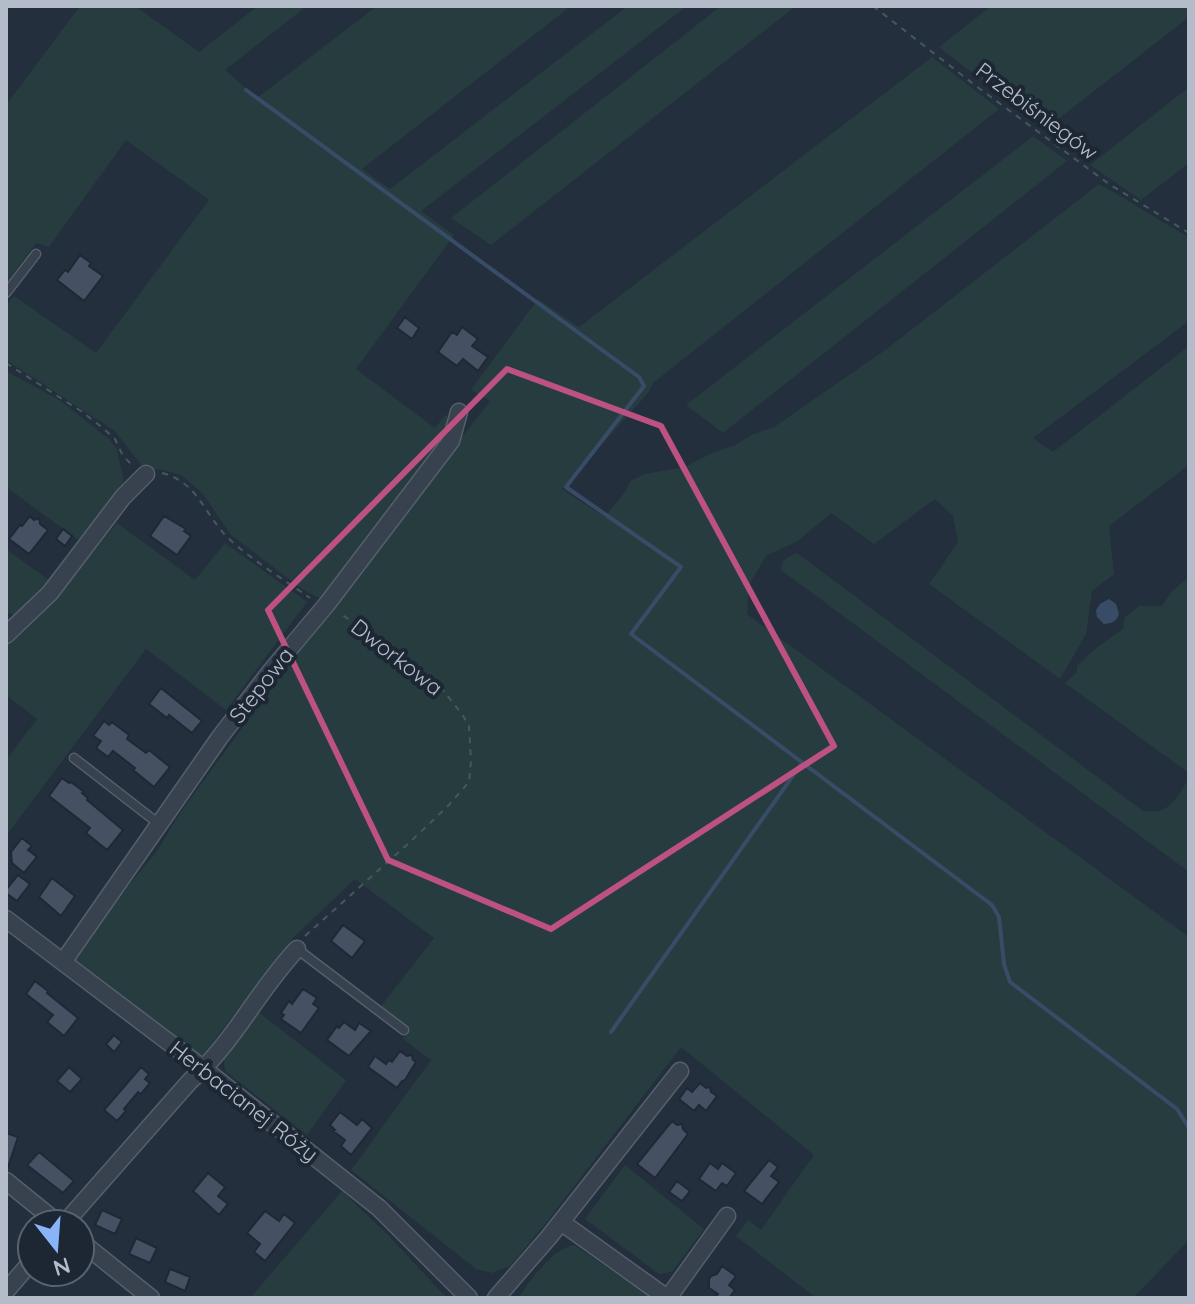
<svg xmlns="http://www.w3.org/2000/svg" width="1195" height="1304" viewBox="0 0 1195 1304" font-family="Quicksand,sans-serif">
  <rect width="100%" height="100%" fill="#242f3e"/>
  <path fill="#263c3f" d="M 80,6 L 135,6 L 199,52 L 258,6 L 307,6 L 225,70 L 257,98 L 377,6 L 571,6 L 362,169 L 390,189 L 628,6 L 687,6 L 421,211 L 454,235 L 356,369 L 435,428 L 446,414 L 450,422 L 451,430 L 327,598 L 319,598 L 302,589 L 231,535 L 203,494 L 181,475 L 163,470 L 148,469 L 141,465 L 115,431 L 6,360 L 6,306 L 14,296 L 96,353 L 209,200 L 126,140 L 49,247 L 36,243 L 6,283 L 6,105 Z
    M 721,6 L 796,6 L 491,245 L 451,218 Z
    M 991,6 L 1189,6 L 1189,17 L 1043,131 L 1026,115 L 939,47 Z
    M 932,57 L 999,109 L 653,383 L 648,393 L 562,489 L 605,517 C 615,502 624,498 630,481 L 645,474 L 685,467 L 712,453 L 733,446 L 754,434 L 774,427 L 888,348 L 1099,184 C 1130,201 1158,220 1189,237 L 1189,321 L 1033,438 L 1053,452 L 1189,346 L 1189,465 L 1109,526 L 1114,574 L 1092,591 L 1086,634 L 1060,679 L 929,584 L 958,542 L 953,516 L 935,499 L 874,544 L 831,513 L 798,541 L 766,556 L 749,585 L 747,614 L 1189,937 L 1189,1240 L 1133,1298 L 816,1298 L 736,1236 L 748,1220 L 761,1230 L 814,1155 L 681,1047 L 549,1219 L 511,1265 L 493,1273 L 476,1269 L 351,1170 L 431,1060 L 403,1039 L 410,1029 L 381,1006 L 434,938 L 355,879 L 293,938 L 203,1055 L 194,1053 L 73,962 L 80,944 L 157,851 L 180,813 L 346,586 L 490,401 L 471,390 L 538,299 L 579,327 Z
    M 1189,87 L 1189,163 L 1141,200 L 1090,165 Z
    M 1033,136 L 1067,161 L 723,433 L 686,405 Z
    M 6,371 L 61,401 L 110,440 L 117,450 L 124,481 L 80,541 L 6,487 Z
    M 117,523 L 195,580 L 225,543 L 307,602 L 226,710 L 146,649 L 6,836 L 6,760 L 37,719 L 6,695 L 6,644 L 57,596 Z
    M 6,549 L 50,581 L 14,616 L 6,611 Z
    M 797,553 L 1143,811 C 1170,815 1176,799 1189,778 L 1189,872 L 781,570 C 781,559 788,557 797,553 Z
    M 1189,577 L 1189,773 L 1065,683 L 1077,672 L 1077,666 L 1095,649 L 1123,629 L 1125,617 L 1139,606 L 1162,606 L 1172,591 Z
    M 257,1011 L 346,1080 L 307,1135 L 225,1071 L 223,1057 Z
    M 625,1165 L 704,1229 L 672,1272 L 659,1274 L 585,1219 Z
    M 342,1191 L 389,1236 L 447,1298 L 250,1298 Z
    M 574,1245 L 652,1298 L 518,1298 C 531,1280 551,1249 574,1245 Z"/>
  <path fill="#394c67" d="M 1109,599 L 1116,604 L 1119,614 C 1116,622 1112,623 1104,624 L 1097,617 L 1096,610 L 1100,604 Z"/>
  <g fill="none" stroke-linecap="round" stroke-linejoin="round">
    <path stroke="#394c67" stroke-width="4" d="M 246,90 L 639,377 L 644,386 L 566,487 L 681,567 L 631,634 L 992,905 L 999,917 L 1004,964 L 1010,982 L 1177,1109 L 1189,1128
      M 611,1032 L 802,763"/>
  </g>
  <path fill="#455162" stroke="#1f2835" stroke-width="2" d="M 80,255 L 91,263 L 89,266 L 103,276 L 84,301 L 57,280 L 65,270 L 68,272 Z
    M 405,317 L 419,328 L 412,339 L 397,328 Z
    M 462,327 L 478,339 L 472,346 L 488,357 L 478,371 L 463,359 L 457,366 L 438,352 L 452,332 L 457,335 Z
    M 30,516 L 34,520 L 39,518 L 40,524 L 48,530 L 29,554 L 9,539 L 20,525 L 22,526 Z
    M 164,516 L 186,529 L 184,531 L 191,536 L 177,555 L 150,536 Z
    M 63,529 L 72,536 L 65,546 L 56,539 Z
    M 161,688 L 202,721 L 192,733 L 169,715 L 167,718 L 149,704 Z
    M 104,721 L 109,725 L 112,722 L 129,735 L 127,739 L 146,753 L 149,750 L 170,767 L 154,787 L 133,770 L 135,768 L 113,751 L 108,757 L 96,748 L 101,741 L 93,736 Z
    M 62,778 L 69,783 L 71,782 L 83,791 L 82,793 L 88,798 L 87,800 L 123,830 L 107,850 L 86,833 L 90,828 L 49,796 Z
    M 22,838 L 32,846 L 28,850 L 37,857 L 24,873 L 12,863 L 11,852 Z
    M 18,875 L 30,884 L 17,901 L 6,893 L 6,890 Z
    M 52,878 L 75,896 L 61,916 L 39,897 Z
    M 343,925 L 365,941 L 352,958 L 331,941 Z
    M 35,981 L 48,991 L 47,993 L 78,1018 L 64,1036 L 47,1022 L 53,1015 L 26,994 Z
    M 303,989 L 317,998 L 313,1004 L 319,1008 L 301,1033 L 281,1019 L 284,1015 L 281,1013 L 289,1001 L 292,1004 Z
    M 344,1022 L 355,1030 L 359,1023 L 371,1031 L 349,1056 L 327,1040 L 337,1026 L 339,1028 Z
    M 114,1035 L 122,1042 L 114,1052 L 106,1044 Z
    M 400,1051 L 407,1056 L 412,1055 L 413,1060 L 416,1062 L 405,1080 L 402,1081 L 397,1088 L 368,1067 L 375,1056 L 386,1064 L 389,1060 L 392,1062 Z
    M 69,1067 L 82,1079 L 70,1092 L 57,1081 Z
    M 141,1067 L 149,1074 L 145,1079 L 150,1083 L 141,1094 L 138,1092 L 124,1109 L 126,1111 L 117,1121 L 104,1110 Z
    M 700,1083 L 706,1088 L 710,1087 L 711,1092 L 717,1096 L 706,1111 L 699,1105 L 694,1111 L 679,1099 L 687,1088 L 692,1092 Z
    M 340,1112 L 357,1125 L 362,1119 L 372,1128 L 351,1155 L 341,1146 L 345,1140 L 333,1131 L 335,1130 L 330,1125 Z
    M 672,1121 L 677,1125 L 682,1124 L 683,1129 L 688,1134 L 655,1178 L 637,1164 Z
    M 6,1133 L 18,1137 L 8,1167 L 6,1167 Z
    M 39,1152 L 74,1181 L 63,1193 L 27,1165 Z
    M 769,1160 L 778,1167 L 771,1176 L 779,1182 L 762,1204 L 744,1191 Z
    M 710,1163 L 718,1169 L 722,1163 L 736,1173 L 727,1186 L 722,1183 L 716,1191 L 699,1179 Z
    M 208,1173 L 225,1187 L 218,1196 L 228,1204 L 219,1215 L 193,1191 Z
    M 677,1181 L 690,1191 L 682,1201 L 669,1192 Z
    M 102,1210 L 122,1219 L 115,1234 L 95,1225 Z
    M 265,1211 L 279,1221 L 284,1214 L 295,1223 L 265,1261 L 254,1252 L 260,1244 L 247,1233 Z
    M 136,1238 L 157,1248 L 150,1263 L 129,1254 Z
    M 722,1266 L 736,1276 L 729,1285 L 735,1290 L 729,1298 L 715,1298 L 718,1294 L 709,1288 L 709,1279 L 711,1276 L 717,1274 Z
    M 170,1269 L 190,1277 L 185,1291 L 165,1282 Z"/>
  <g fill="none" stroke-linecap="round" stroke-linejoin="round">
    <defs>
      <path id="service" d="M 6,293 L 36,254
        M 74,758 L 159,824
        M 297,949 L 404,1030"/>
      <path id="minor" d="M 6,635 L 50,593 L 123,497 L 146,474
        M 6,919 L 204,1069 L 379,1208 L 469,1298
        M 63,962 L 220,737 L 270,672 L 327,604 L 451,441 L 459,412
        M 6,1181 L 59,1224
        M 561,1222 L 667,1298
        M 64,1224 L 190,1081 C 233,1044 258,990 297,949
        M 80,1241 L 151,1298
        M 6,1291 L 32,1261
        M 496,1298 L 549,1237 L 680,1071
        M 668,1298 L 727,1216"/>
    </defs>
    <use href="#service" stroke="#565f6c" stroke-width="11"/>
    <use href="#minor" stroke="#565f6c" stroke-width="19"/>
    <path stroke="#44595c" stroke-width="2" stroke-dasharray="6 6" stroke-linecap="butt" d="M 873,6 L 976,86 L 1109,184 L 1189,233
      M 6,363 L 81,411 L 103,428 L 115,439 L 123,456 L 134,467
      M 162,473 C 198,482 204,514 228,538 C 253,561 283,579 310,598
      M 305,936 L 410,842 L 448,806 L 469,782 L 471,761 L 469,726 L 462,714 L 442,689 L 383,643 L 341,614"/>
    <use href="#service" stroke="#38414e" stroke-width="8"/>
    <use href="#minor" stroke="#38414e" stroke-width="16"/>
  </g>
  <path fill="none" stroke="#bd5182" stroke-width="6" stroke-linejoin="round" d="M 507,369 L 661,426 L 834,746 L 551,929 L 388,860 L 268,610 Z"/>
  <g text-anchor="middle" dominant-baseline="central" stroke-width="8" stroke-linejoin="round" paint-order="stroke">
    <g font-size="22" fill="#b4bcc9" stroke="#1d2633">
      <text transform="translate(1037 111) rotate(37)">Przebiśniegów</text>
      <text transform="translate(397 657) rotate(38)">Dworkowa</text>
      <text transform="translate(261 685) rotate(-52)">Stepowa</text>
      <text transform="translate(244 1101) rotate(38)">Herbacianej Róży</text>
    </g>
  </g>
  <rect width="1195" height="1304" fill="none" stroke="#b4bcc9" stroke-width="16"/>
  <g transform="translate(56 1248) rotate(163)"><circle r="38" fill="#1d2633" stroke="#59626f" stroke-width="2"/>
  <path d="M0-6L14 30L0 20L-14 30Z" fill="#8ab4f8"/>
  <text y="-12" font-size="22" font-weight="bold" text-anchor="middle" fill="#b4bcc9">N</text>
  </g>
</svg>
